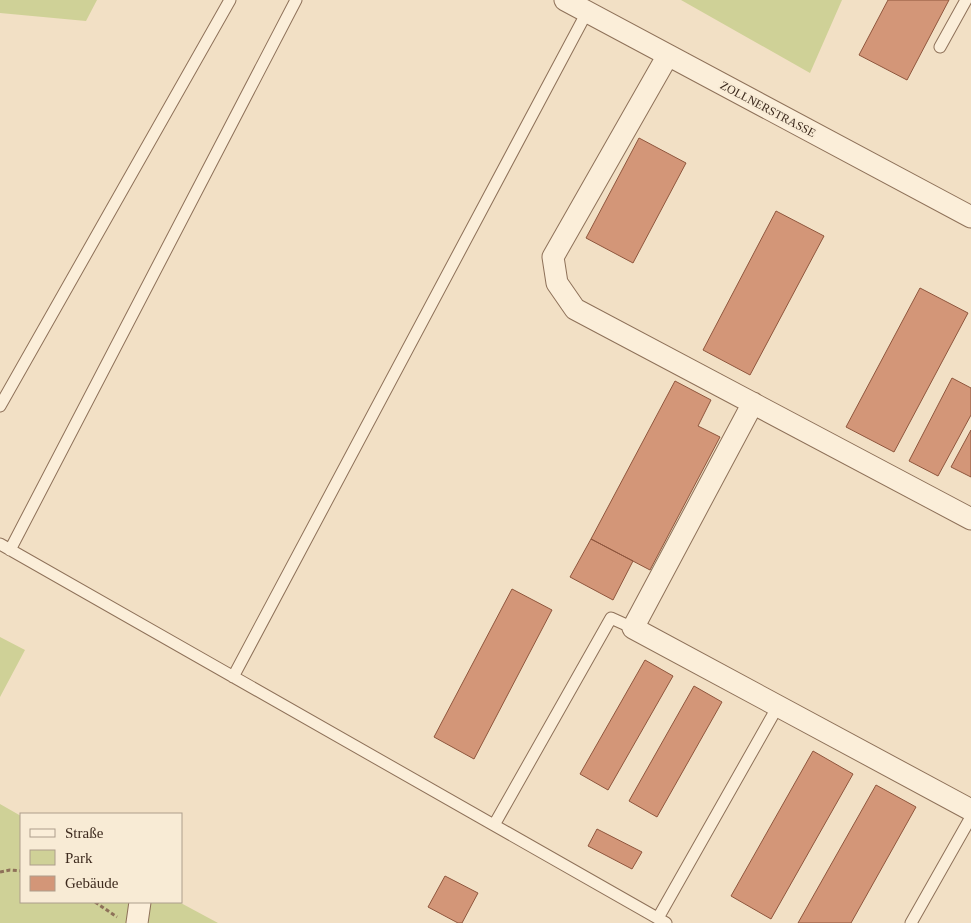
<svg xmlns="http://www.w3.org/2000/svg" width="971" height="923" viewBox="0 0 971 923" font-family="Georgia,serif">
  <rect width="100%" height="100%" fill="#f2e0c5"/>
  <path fill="#cfd197" d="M 0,0 L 97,0 L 86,21 L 0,13 Z
    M 681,0 L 842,0 L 810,73 Z
    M 0,637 L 25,650 L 0,697 Z
    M 0,804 L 21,816 L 21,902 L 179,902 L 218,923 L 0,923 Z"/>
  <path fill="#d39678" stroke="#8f563d" d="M 888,0 L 949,0 L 907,80 L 859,55 Z
    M 639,138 L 686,163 L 633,263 L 586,238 Z
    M 776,211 L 824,236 L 750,375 L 703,350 Z
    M 920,288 L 968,313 L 894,452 L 846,427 Z
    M 952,378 L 971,388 L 971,415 L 938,476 L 909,461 Z
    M 675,381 L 711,400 L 698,426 L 720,437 L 650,570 L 591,539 Z
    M 971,430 L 971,477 L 951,467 Z
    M 591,539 L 633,561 L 613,600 L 570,577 Z
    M 512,589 L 552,610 L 474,759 L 434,737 Z
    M 645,660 L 673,676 L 608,790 L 580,774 Z
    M 694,686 L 722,702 L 657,817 L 629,801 Z
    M 813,751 L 853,774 L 771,919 L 731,896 Z
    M 876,785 L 916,807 L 851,923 L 798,923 Z
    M 597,829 L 642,852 L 632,869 L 588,846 Z
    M 445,876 L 478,893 L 462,923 L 458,923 L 428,907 Z"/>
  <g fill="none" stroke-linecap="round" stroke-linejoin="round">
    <defs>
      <path id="lane" d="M 940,47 L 966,0
        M 0,406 L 230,0
        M 0,544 L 666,923
        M 10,550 L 296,0
        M 233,677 L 587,12
        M 494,825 L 611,618 L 633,628
        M 658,918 L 778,706
        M 911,923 L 971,817"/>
      <path id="street" d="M 565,0 L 971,217
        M 668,55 L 553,257 L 557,283 L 575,309 L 971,519
        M 753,403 L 633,628 L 971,810
        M 137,923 L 140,902"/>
    </defs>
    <use href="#lane" stroke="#8e7159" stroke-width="13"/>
    <use href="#street" stroke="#8e7159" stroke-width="23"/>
    <path stroke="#8e7159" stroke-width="3" stroke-dasharray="4 2.5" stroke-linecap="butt" d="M 0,872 L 10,870 L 21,871
      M 95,902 L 117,917"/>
    <use href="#lane" stroke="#fbeed9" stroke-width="11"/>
    <use href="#street" stroke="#fbeed9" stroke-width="21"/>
  </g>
  <g text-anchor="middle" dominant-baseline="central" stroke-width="4" stroke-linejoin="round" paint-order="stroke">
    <g font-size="12" fill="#3d2a1e" stroke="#f8ebd5">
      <text transform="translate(768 109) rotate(28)">ZOLLNERSTRASSE</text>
    </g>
  </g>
  <rect x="20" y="813" width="162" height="90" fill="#f8ebd5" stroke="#ad9e8c"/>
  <rect x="30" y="829" width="25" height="8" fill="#fbeed9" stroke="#ad9e8c"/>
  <text x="65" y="838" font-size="15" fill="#3d2a1e">Straße</text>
  <rect x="30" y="850" width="25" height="15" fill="#cfd197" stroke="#ad9e8c"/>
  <text x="65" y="863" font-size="15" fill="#3d2a1e">Park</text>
  <rect x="30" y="876" width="25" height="15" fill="#d39678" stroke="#ad9e8c"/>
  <text x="65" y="888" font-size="15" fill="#3d2a1e">Gebäude</text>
</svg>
